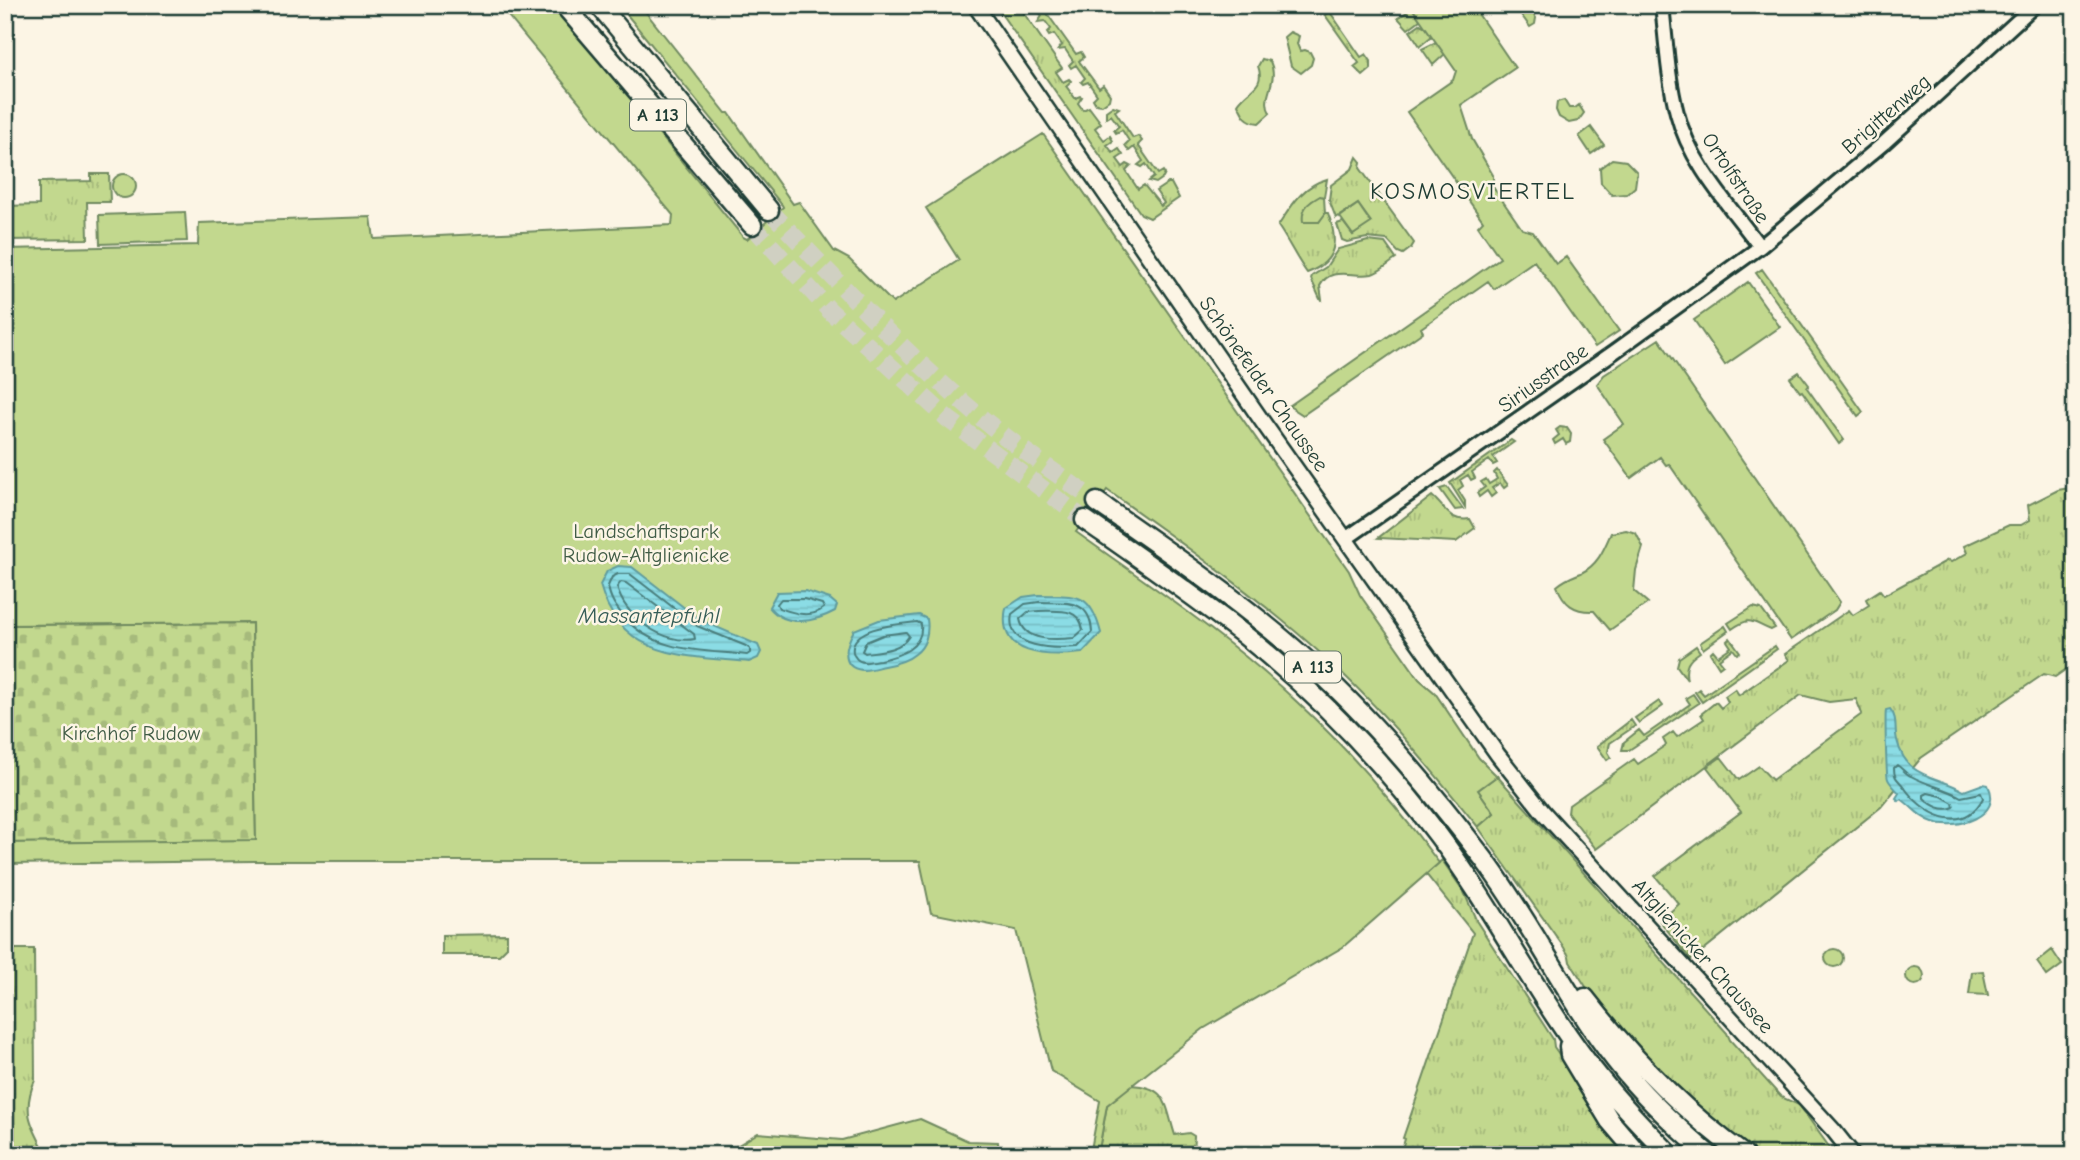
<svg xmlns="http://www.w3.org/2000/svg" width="2080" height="1160" viewBox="0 0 2080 1160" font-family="'Comic Neue',sans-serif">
  <defs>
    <pattern id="grass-tufts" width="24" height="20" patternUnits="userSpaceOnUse" patternTransform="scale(1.75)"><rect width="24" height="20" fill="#c2d88e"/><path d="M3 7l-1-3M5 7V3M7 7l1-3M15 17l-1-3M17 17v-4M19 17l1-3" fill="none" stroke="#a6ba7b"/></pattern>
    <pattern id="cemetery-stones" width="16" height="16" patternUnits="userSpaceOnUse" patternTransform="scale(1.75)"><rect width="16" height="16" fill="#c2d88e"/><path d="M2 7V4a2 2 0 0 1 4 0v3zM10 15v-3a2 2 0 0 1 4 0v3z" fill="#a6ba7b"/></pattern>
    <pattern id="water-rules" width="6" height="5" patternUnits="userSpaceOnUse" patternTransform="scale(1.75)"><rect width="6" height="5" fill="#8bdce5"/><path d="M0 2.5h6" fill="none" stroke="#78bec5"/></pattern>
  </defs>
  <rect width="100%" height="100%" fill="#fcf5e5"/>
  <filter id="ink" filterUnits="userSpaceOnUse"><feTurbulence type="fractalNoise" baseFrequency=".0143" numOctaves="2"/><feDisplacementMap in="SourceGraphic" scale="14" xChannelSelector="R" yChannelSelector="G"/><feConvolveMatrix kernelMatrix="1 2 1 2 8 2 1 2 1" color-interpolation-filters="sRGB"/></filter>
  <g filter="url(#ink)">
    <path fill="url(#grass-tufts)" stroke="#708a61" stroke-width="2" d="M 995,5 L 1018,5 L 1062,68 L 1056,72 L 1063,82 L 1069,79 L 1071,81 L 1066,86 L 1075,98 L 1080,96 L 1082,97 L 1078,103 L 1083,110 L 1089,107 L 1101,123 L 1095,128 L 1104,140 L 1110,136 L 1113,141 L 1107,145 L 1113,153 L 1119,149 L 1123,155 L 1117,159 L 1123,167 L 1127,164 L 1131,166 L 1126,171 L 1138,189 L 1144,185 L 1161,206 L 1164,203 L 1156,191 L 1168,183 L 1171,183 L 1179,198 L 1150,218 L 1141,214 Z
      M 1041,5 L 1076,54 L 1081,52 L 1084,57 L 1079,61 L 1099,88 L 1103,85 L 1110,95 L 1109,100 L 1102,105 L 1096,104 L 1093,99 L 1097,95 L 1088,82 L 1083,84 L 1081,82 L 1085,78 L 1076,65 L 1071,68 L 1069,65 L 1073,61 L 1065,49 L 1058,50 L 1062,45 L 1054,34 L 1049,36 L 1047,33 L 1051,29 L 1045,21 L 1038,22 L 1042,16 L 1035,7 L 1030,10 L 1028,6 Z
      M 1403,5 L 1411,5 L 1419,18 L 1420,20 L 1408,29 L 1398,18 L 1407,12 Z
      M 1514,5 L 1527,5 L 1536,18 L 1535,24 L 1530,27 Z
      M 1330,12 L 1361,57 L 1366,54 L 1371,61 L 1371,69 L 1363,76 L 1354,67 L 1359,63 L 1325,15 Z
      M 1420,24 L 1426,27 L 1432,36 L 1420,46 L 1410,31 Z
      M 1436,42 L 1445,54 L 1433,65 L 1422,49 Z
      M 1113,106 L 1119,108 L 1115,111 L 1133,138 L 1138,136 L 1142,141 L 1138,145 L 1158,174 L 1163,171 L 1165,174 L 1163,178 L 1156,183 L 1149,181 L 1154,177 L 1146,164 L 1142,167 L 1138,165 L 1143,161 L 1134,147 L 1129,151 L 1125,145 L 1129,141 L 1122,130 L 1116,133 L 1114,130 L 1119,126 L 1111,115 L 1106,118 L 1106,111 Z
      M 1357,157 L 1361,162 L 1360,168 L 1414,243 L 1411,248 L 1403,254 L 1398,252 L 1387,240 L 1367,238 L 1347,242 L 1342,240 L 1337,224 L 1343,222 L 1353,235 L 1371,222 L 1358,204 L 1336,218 L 1329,200 L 1331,185 L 1352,169 Z
      M 91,174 L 109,174 L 110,202 L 87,202 L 88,239 L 5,240 L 5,206 L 39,205 L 39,182 L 91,181 Z
      M 1327,179 L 1324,197 L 1312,201 L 1303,212 L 1319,222 L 1325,213 L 1328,213 C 1338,240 1338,261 1307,273 C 1296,258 1289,242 1278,226 C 1292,205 1302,186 1327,179 Z
      M 1368,241 L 1385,243 L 1396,259 C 1388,264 1381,271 1372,274 C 1354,278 1330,265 1320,286 L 1322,300 L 1320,299 L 1311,279 L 1312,276 L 1326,267 L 1338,249 Z
      M 1560,427 L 1567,428 L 1571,434 L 1570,442 L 1566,444 L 1563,439 L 1555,444 L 1553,440 L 1559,435 L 1556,430 Z
      M 1511,440 L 1514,442 L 1493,457 L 1497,463 L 1493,465 L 1489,460 L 1472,472 L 1475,478 L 1471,480 L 1468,475 L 1460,480 L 1463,486 L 1458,490 L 1465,501 L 1465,507 L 1450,483 Z
      M 1497,470 L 1508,485 L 1504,488 L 1500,483 L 1492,488 L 1496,493 L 1491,497 L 1487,491 L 1479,497 L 1477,493 L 1485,487 L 1481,482 L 1486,479 L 1489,484 L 1497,479 L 1494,473 Z
      M 1447,487 L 1463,509 L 1455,510 L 1440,489 Z
      M 2075,487 L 2075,663 L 2055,677 L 2044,674 L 1921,758 L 1881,807 L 1691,960 L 1660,921 L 1679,904 L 1655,876 L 1741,812 L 1707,767 L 1721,757 L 1739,780 L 1759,766 L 1772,780 L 1862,714 L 1856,699 L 1829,702 L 1801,695 L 1596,849 L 1568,813 L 1569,805 L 1634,759 L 1638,764 L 1666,745 L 1663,739 L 1673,732 L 1677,737 L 1704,719 L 1701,714 L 1716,702 L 1721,708 L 1728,702 L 1725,696 L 1735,689 L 1739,695 L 1789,660 L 1785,654 L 1849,610 L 1853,615 L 1869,605 L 1866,599 L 1880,590 L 1884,595 L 1948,560 L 1951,562 L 1967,553 L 1964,546 L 2009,525 L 2021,525 L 2030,520 L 2028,505 L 2058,490 Z
      M 1432,496 C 1446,508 1449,522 1470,519 L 1475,528 L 1456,542 L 1378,538 Z
      M 1753,607 L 1761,609 L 1775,628 L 1771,630 C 1752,623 1752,615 1732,629 L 1728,623 Z
      M 1725,626 L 1728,631 L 1703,649 L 1700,643 Z
      M 1730,638 L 1740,652 L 1737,654 L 1733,649 L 1719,659 L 1723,664 L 1719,667 L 1710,653 L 1713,650 L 1718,656 L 1731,647 L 1727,641 Z
      M 1696,646 L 1700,652 C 1688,660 1684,666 1687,680 L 1677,666 L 1679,658 Z
      M 1775,646 L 1777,649 L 1702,702 L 1695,692 L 1699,689 L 1704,695 Z
      M 1693,694 L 1699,703 L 1629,750 L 1622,750 L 1624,742 L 1639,730 L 1644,736 L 1690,704 L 1686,698 Z
      M 1659,701 L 1663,706 L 1639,723 L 1635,718 Z
      M 1631,720 L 1635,726 L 1610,743 L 1608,752 L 1611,757 L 1607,760 L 1597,746 Z
      M 1497,776 L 1727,1033 L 1730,1040 L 1781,1097 L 1799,1105 L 1835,1155 L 1755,1155 L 1725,1131 L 1643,1055 L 1590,993 L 1570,962 L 1569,956 L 1563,946 L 1478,827 L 1494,813 L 1478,790 Z
      M 1442,860 L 1464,892 L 1477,922 L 1553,1039 L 1554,1047 L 1629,1155 L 1397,1155 L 1398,1152 L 1401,1152 L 1405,1139 L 1403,1138 L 1473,933 L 1426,874 Z
      M 507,934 L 507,947 L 499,955 L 442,955 L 442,935 Z
      M 5,949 L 34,949 L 35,1080 C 21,1112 32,1127 47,1155 L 5,1155 Z
      M 1131,1085 C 1168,1087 1165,1104 1175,1135 L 1189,1133 L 1194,1136 L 1193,1155 L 1098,1155 L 1107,1105 Z"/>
    <path fill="url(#cemetery-stones)" stroke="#708a61" stroke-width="2" d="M 252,623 L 256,841 L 5,843 L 5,625 Z"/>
    <path fill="#c2d88e" stroke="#708a61" stroke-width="2" d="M 499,5 L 555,5 L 743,237 L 747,239 L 783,207 L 782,205 L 619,5 L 640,5 L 726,113 L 729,113 L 793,204 L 799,202 L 834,251 L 849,259 L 893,303 L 959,260 L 926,208 L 1043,134 L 1349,571 L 1360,595 L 1419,679 L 1435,693 L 1479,758 L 1497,776 L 1478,790 L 1494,813 L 1478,827 C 1431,769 1383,710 1328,660 C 1259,597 1183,544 1107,490 L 1076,532 C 1151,586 1230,638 1297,702 C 1350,751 1396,805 1439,863 L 1343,947 L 1203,1029 L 1107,1105 L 1098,1155 L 1090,1155 L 1100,1101 L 1051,1071 L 1016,930 L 931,913 L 920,861 L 255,861 L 5,864 L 5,843 L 256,840 L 252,623 L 5,625 L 5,249 L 198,245 L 199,223 L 371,217 L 374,239 L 672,225 L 673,215 Z
      M 1410,5 L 1472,5 L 1515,68 L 1461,105 L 1472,139 L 1493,175 L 1493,187 L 1522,229 L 1533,232 L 1556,264 L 1566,257 L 1619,331 L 1595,347 L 1534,261 L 1494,289 L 1488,281 L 1421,328 L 1423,332 L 1303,415 L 1289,406 L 1500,258 L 1478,226 L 1483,221 L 1407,112 L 1453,80 L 1456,71 Z
      M 1290,32 L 1299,36 L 1297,44 L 1300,51 L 1305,50 L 1310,52 L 1313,58 L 1311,65 L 1301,73 L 1291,66 L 1284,37 Z
      M 1262,59 L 1270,61 C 1280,82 1260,96 1270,113 L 1259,123 C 1246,122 1243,115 1238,104 C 1247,89 1266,88 1258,66 Z
      M 1564,100 L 1569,108 L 1575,108 L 1579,105 L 1584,113 L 1578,121 L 1569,123 L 1559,117 L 1556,110 L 1557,102 Z
      M 1591,127 L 1604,145 L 1591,154 L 1579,136 Z
      M 1612,159 L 1626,161 L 1637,172 L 1635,187 L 1627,194 L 1612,195 L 1601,183 L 1600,168 Z
      M112 186a12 12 0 1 1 24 0a12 12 0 1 1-24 0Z
      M 1320,196 L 1324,197 L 1325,214 L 1319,222 L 1303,222 C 1301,208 1308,203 1320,196 Z
      M 1358,204 L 1371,223 L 1353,235 L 1340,217 Z
      M 185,212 L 187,241 L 100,244 L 99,215 Z
      M 1762,269 L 1863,412 L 1858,416 L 1756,273 Z
      M 1748,282 L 1780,327 L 1725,365 L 1694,320 Z
      M 1659,339 L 1840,602 L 1835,610 L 1791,640 L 1669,464 L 1666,465 L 1660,457 L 1631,478 L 1603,439 L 1624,424 L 1597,384 L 1604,375 Z
      M 1799,372 L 1809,385 L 1807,388 L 1844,440 L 1839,444 L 1802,391 L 1800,392 L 1790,378 Z
      M 1626,530 L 1636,533 L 1643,547 L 1636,570 L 1634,591 L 1648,603 L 1610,630 L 1594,611 C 1574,612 1564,604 1557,586 C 1565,579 1571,577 1581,573 C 1598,565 1604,549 1611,533 Z
      M1825 958a9 9 0 1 1 18 0a9 9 0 1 1-18 0Z
      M 2052,950 L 2062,965 L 2047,976 L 2037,962 Z
      M1906 976a9 9 0 1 1 18 0a9 9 0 1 1-18 0Z
      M 1983,971 L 1988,995 L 1969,994 L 1972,972 Z
      M 920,1119 L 968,1141 L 998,1142 L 999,1155 L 722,1155 L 758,1133 L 842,1140 Z"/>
    <path fill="url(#water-rules)" stroke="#609c9e" stroke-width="2" d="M 618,566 L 632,567 L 700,620 L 758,645 L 761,652 L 758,658 L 749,662 C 686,656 620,659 600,585 L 607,571 Z
      M 805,591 L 830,599 L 837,605 L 835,611 C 815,622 786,628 769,607 L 777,592 Z
      M 1038,595 C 1077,596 1090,591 1101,633 L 1082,653 C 1048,657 996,657 1006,608 L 1023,597 Z
      M 919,615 L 927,619 C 929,632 926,646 915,654 C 907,661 895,664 884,666 C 878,667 869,671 862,670 C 838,667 847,643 854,630 L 879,620 Z
      M 1890,709 C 1898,718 1894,729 1897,740 C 1906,779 1934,774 1964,791 L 1983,784 L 1988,785 C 2004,817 1956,830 1933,822 C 1919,818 1912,806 1901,799 L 1899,801 L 1896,798 L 1899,793 C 1896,789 1890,784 1888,779 C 1886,775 1885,714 1886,710 Z"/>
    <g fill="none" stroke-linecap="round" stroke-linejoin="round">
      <path stroke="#4a7d7b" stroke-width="2" d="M 618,574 L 630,574 L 697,626 L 746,646 L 750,649 L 750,653 L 747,655 C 704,650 655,653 625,618 C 616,607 610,600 608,586 L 612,577 Z
        M 621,582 L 626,583 L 694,634 L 695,639 C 664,645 624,617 617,587 Z
        M 781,599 L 804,599 L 822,604 L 824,608 C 810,619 794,613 779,608 L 777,604 Z
        M 1039,602 C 1066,603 1090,598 1092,632 L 1078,647 C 1055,649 1005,650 1012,614 L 1025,604 Z
        M 1039,611 C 1058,611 1080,607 1083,630 L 1074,638 C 1055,640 1024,642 1020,619 L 1028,612 Z
        M 917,622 L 921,624 C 924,648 899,656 880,660 C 875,660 868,663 864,662 C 858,662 854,657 853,652 C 849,626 901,624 917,622 Z
        M 906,632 L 909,636 C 901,650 880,651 865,653 L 862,651 L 866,642 L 883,635 Z
        M 1897,765 C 1902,768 1906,774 1911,776 C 1927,785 1945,788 1961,797 L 1981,793 L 1983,798 C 1962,837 1922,813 1904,787 C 1898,779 1894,779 1894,768 Z
        M 1928,793 L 1941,796 L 1953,803 L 1954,807 C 1944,812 1932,806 1924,798 L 1924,795 Z"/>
      <path stroke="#d0d0c2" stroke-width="18" stroke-dasharray="18 9" stroke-linecap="butt" d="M 769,210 C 831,275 892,340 959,399 C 1002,437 1050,469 1097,502
        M 752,225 L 830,311 L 948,419 L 1085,520"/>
      <defs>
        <path id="minor" d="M 1662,5 C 1666,41 1668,79 1677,113 C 1690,164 1730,206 1760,247
          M 1347,538 L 1614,352 L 1760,247 L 1884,143 L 2035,5"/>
        <path id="major" d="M 975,5 L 1262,421 L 1498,755 L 1543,812 L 1834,1131 L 1853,1155"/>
        <path id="highway" d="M 564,5 L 752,225
          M 599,5 L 769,210
          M 1097,502 C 1176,557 1257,612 1327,679 C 1384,733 1435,795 1483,858 C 1532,923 1566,997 1616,1061 C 1643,1096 1675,1126 1709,1155
          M 1085,520 C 1138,557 1192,594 1243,634 C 1316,692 1382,761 1438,835 C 1497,913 1541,1006 1602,1081 C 1623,1107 1647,1131 1670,1155
          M 1585,998 C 1630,1056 1683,1111 1744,1155
          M 1569,1046 L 1570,1055 L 1610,1121 L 1639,1155"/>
      </defs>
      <use href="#minor" stroke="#1f3d34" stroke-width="18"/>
      <use href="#major" stroke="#1f3d34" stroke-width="19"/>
      <use href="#highway" stroke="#1f3d34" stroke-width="23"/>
      <use href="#minor" stroke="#fcf5e5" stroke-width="12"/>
      <use href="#major" stroke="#fcf5e5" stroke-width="14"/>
      <use href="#highway" stroke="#fcf5e5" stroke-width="18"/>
    </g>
  </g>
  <g text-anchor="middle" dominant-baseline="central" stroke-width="5" stroke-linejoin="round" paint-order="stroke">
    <g fill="#fcf5e5" stroke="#617469" stroke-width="2">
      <rect x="630" y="99.5" width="56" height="31" rx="5"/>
      <rect x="1285" y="651.5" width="56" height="31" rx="5"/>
    </g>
    <g font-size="19" font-weight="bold" fill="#1f3d34">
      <text x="658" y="115">A 113</text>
      <text x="1313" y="667">A 113</text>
    </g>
    <g font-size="21" fill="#1f3d34" stroke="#fcf5e5">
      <text transform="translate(1886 114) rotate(-41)">Brigittenweg</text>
      <text transform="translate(1736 178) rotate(56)">Ortolfstraße</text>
      <text transform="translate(1543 378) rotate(-35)">Siriusstraße</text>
      <text transform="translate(1264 384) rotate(55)">Schönefelder Chaussee</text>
      <text transform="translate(1703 956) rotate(48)">Altglienicker Chaussee</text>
    </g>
    <g font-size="21" fill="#405c46" stroke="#fcf5e5">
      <text x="646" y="531">Landschaftspark<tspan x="646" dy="24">Rudow-Altglienicke</tspan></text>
      <text x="131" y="733">Kirchhof Rudow</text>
    </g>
    <g font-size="23" font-style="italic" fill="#355d57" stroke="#fcf5e5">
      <text x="649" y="615">Massantepfuhl</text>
    </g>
    <g font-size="24" letter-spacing="2" fill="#1f3d34" stroke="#fcf5e5">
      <text x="1473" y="191">KOSMOSVIERTEL</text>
    </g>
  </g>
  <rect width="2080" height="1160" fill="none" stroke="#fcf5e5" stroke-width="28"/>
  <rect x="14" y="14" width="2052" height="1132" fill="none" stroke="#1f3d34" stroke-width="2.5" filter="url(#ink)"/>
</svg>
